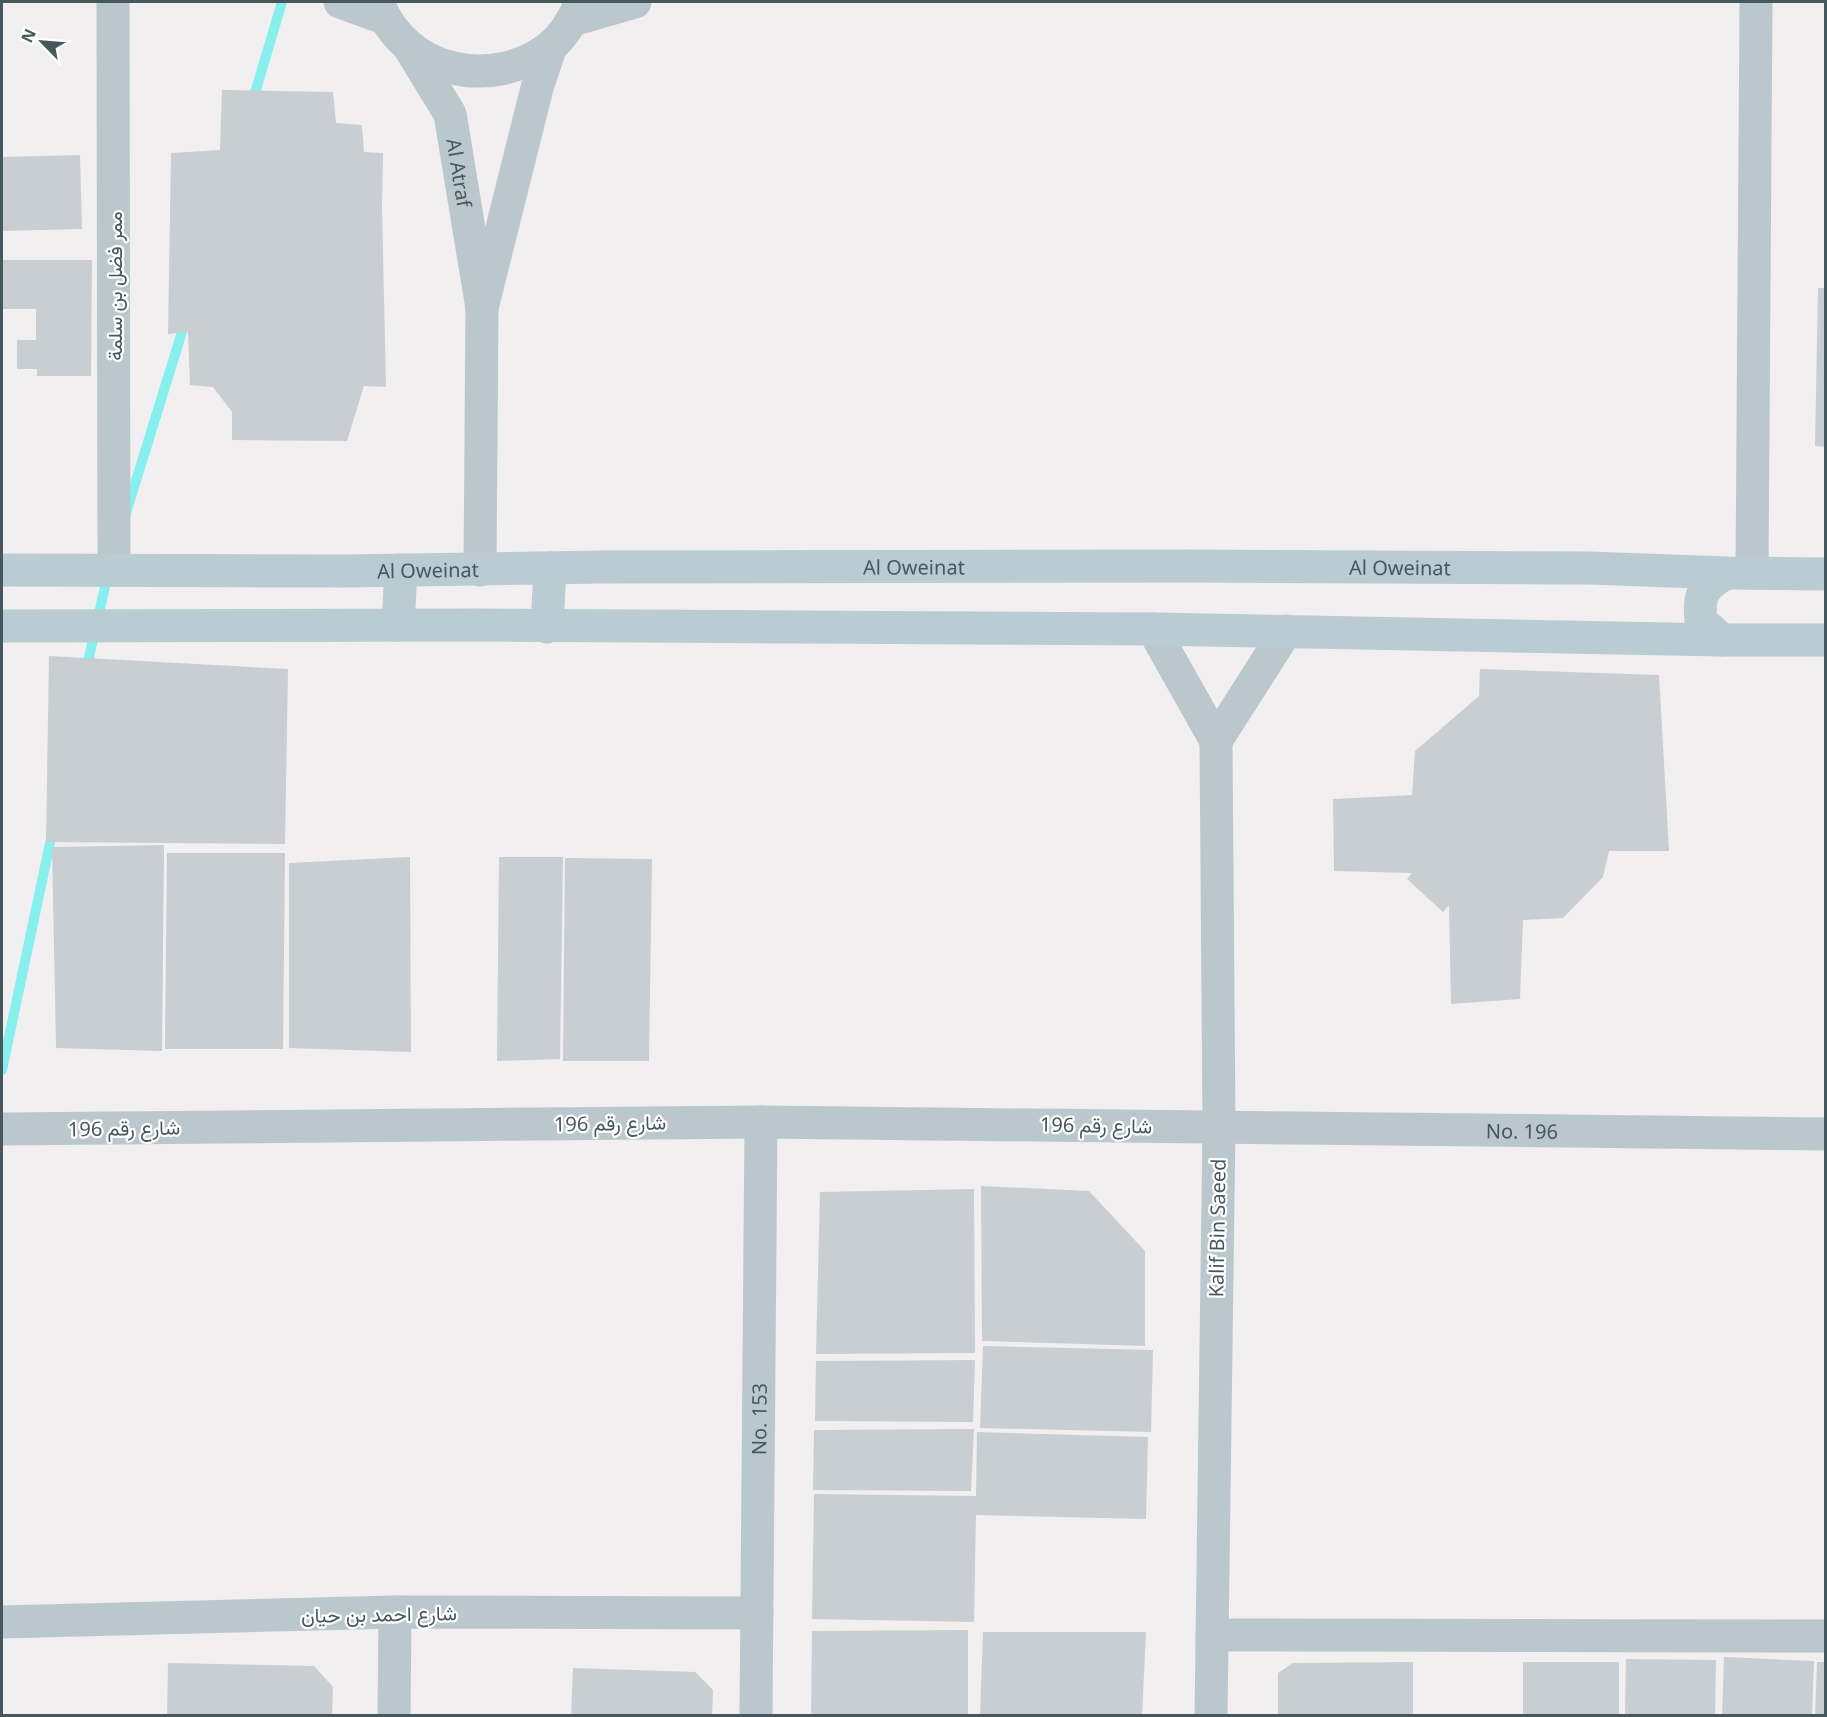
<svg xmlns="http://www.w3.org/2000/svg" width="1827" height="1717" viewBox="0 0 1827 1717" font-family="'Noto Sans',Vazirmatn,sans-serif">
  <rect width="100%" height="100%" fill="#f2eff0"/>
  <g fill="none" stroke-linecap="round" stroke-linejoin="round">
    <path stroke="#87f0ee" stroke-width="10" d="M 252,103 L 282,2
      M 126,513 L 186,319
      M 86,670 L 108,574
      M 2,1070 L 53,829"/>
  </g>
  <path fill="#c9ced2" d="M 222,90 L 333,92 L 336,123 L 362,125 L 364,152 L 383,153 L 382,206 L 386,387 L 364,386 L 347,441 L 232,440 L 232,412 L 213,387 L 190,385 L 188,332 L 168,334 L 171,153 L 220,150 Z
    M 80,155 L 82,229 L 2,231 L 2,157 Z
    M 2,260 L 92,260 L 91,376 L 37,376 L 37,369 L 17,369 L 17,340 L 36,340 L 36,309 L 2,309 Z
    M 1818,288 L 1826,288 L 1826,447 L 1815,446 Z
    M 49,656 L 288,669 L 285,844 L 46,842 Z
    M 1480,669 L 1659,675 L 1669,851 L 1609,851 L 1603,877 L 1563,918 L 1523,920 L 1520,999 L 1451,1004 L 1449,905 L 1443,912 L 1407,879 L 1412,873 L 1334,871 L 1333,799 L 1412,795 L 1415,751 L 1479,696 Z
    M 164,845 L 162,1051 L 56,1048 L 52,847 Z
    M 167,853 L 285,853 L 283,1049 L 165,1049 Z
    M 410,857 L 411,1052 L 289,1048 L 289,863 Z
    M 499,857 L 563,857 L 560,1059 L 497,1061 Z
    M 565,858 L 652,859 L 649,1061 L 563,1061 Z
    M 981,1186 L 1089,1191 L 1145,1251 L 1145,1346 L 982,1341 Z
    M 974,1189 L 975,1353 L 816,1354 L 820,1192 Z
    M 983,1346 L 1153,1350 L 1151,1432 L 980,1428 Z
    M 975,1360 L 973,1422 L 815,1421 L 816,1361 Z
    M 974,1429 L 971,1491 L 813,1490 L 814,1430 Z
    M 977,1432 L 1148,1437 L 1146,1519 L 976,1515 L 974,1622 L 812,1619 L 814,1494 L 976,1496 Z
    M 968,1630 L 968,1716 L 811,1716 L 812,1631 Z
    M 983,1632 L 1146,1632 L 1142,1716 L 980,1716 Z
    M 1724,1657 L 1814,1661 L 1812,1716 L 1722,1716 Z
    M 1626,1659 L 1716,1660 L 1715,1716 L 1625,1716 Z
    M 1413,1662 L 1413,1716 L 1278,1716 L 1278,1673 L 1293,1663 Z
    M 1523,1662 L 1619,1662 L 1619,1716 L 1523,1716 Z
    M 1817,1662 L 1826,1662 L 1826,1716 L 1815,1716 Z
    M 168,1663 L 314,1666 L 333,1687 L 332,1716 L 167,1716 Z
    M 573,1668 L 695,1672 L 713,1690 L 712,1716 L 571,1716 Z"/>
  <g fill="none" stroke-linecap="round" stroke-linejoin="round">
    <g stroke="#bac8cd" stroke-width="33">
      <path d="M 113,2 L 114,570"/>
      <path d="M 340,2 L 384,18"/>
      <path d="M 378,2 C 404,72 491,92 550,47 C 564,36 574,18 581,2"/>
      <path d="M 573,20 L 635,2"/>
      <path id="s1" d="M 409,47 L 450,114 L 482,308 L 537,88 L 551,46"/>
      <path d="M 480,570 L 482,308"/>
      <path d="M 1752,573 L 1756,2"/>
      <path d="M 1153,629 L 1216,741 L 1219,1126 L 1211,1716"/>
      <path d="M 1216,741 L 1286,631"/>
      <path id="s2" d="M 2,1129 L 761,1122 L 1826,1134"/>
      <path d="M 2,1622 L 395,1612 L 757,1613"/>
      <path d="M 1212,1635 L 1826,1636"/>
      <path d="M 394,1716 L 395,1612"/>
      <path id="s3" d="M 756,1716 L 761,1122"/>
    </g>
    <g stroke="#bacbd2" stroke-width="33">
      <path id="s4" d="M 2,570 L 343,571 L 601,567 L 1193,566 L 1589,568 L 1726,573 L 1826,574"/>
      <path d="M 398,625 L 401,570"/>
      <path d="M 2,626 L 480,625 L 1153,629 L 1722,640 L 1826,640"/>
      <path d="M 547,627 L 550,568"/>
      <path d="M 1722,640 L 1701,621 C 1698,594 1703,587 1726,573"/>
    </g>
  </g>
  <g text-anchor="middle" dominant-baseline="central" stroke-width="4.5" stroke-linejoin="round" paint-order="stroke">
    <g font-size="20" fill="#46585d" stroke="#fff">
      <text stroke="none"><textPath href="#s1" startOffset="138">Al Atraf</textPath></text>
      <text transform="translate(114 286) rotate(-90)">ممر فضل بن سلمة</text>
      <text stroke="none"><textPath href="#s4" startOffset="912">Al Oweinat</textPath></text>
      <text stroke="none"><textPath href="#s4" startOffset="1398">Al Oweinat</textPath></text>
      <text stroke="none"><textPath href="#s4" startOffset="426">Al Oweinat</textPath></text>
      <text transform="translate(610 1123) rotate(-1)">شارع رقم 196</text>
      <text transform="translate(1096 1125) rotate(1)">شارع رقم 196</text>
      <text transform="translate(124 1128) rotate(-1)">شارع رقم 196</text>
      <text stroke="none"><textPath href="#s2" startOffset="1520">No. 196</textPath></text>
      <text transform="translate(1217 1228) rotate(-89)">Kalif Bin Saeed</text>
      <text stroke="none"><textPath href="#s3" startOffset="297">No. 153</textPath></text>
      <text transform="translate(379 1614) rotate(-1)">شارع احمد بن حيان</text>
    </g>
  </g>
  <rect width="1827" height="1717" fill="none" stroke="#46585d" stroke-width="6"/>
  <g transform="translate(42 42) rotate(295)" stroke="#ffffff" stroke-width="4.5" paint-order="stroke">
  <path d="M0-4.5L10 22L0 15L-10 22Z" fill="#46585d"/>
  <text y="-9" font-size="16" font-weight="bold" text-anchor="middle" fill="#46585d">N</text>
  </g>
</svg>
